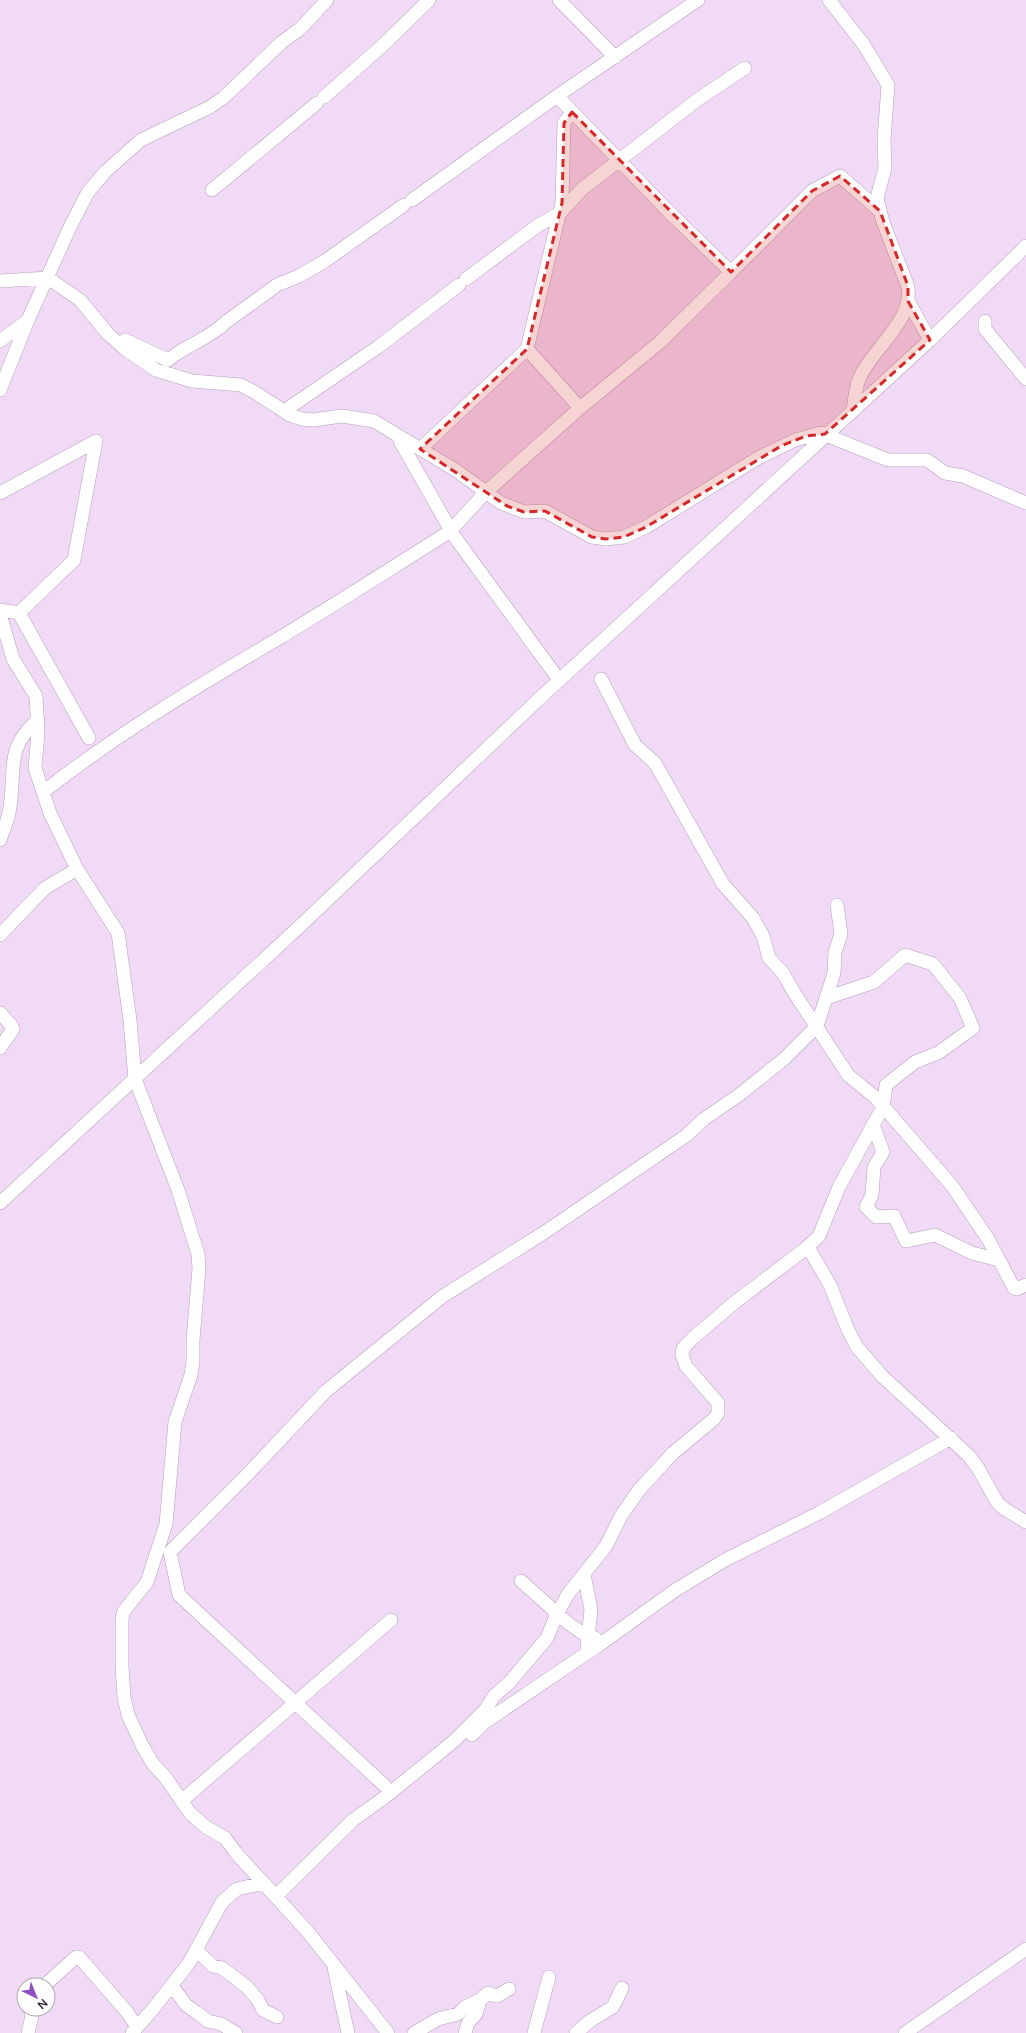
<svg xmlns="http://www.w3.org/2000/svg" width="1026" height="2033" viewBox="0 0 1026 2033" font-family="'Varela Round',sans-serif">
  <rect width="100%" height="100%" fill="#f1daf6"/>
  <g fill="none" stroke-linecap="round" stroke-linejoin="round">
    <defs>
      <path id="minor" d="M 559,0 L 615,57
        M 829,0 L 864,45 L 888,85 L 884,140 L 885,168 L 877,198 L 883,222 L 907,284 C 917,318 872,349 860,377 C 855,387 855,399 853,410
        M 557,96 L 669,212 L 731,272 L 812,191 L 840,176 L 880,211
        M 324,97 L 381,47 L 429,0
        M 572,112 L 564,123 L 562,203 L 527,349 L 580,408 L 660,342 L 731,272
        M 212,190 L 317,103
        M 412,200 L 557,96 L 698,0
        M 466,279 L 537,226 L 560,213 L 582,189 L 697,100 L 745,68
        M 0,281 L 48,278 L 80,300 L 108,334 L 125,349 L 156,370 L 192,381 L 241,385 L 256,393 L 290,415 L 302,419 L 313,420 L 342,416 L 374,421 L 457,471 L 501,503 L 524,512 L 545,511 L 592,537 L 606,539 L 624,537 L 646,527 L 758,458 L 795,440 L 821,433 L 888,460 L 927,460 L 945,473 L 963,476 L 1026,503
        M 908,301 L 930,340
        M 985,321 L 985,329 L 1026,379
        M 0,341 L 28,320
        M 121,345 L 125,340 L 168,360 C 186,345 209,339 226,322 L 277,285 L 299,276 L 325,261 L 404,205
        M 0,390 L 28,320 L 70,227 L 88,192 L 106,171 L 141,140 L 210,107 L 223,98 L 282,42 L 300,29 L 327,0
        M 284,411 L 378,347 L 459,285
        M 400,441 L 454,536 L 557,677
        M 420,449 L 527,349
        M 0,493 L 96,441
        M 451,530 L 486,492 L 580,408
        M 0,610 L 19,613 L 74,560 L 96,441
        M 19,613 L 89,738
        M 0,614 L 13,659 L 36,696 L 38,732 L 35,768 L 50,813 L 77,869 L 118,933 L 130,1020 L 135,1079 L 178,1190 L 198,1254 L 199,1269 L 193,1340 L 193,1362 L 191,1375 L 175,1422 L 166,1524 L 147,1582 L 124,1611 L 122,1618 L 122,1666 L 124,1697 L 128,1715 L 142,1745 L 153,1764 L 166,1778 L 190,1813 L 206,1827 L 225,1838 L 236,1853 L 308,1932 L 388,2033
        M 601,679 L 635,745 L 655,763 L 723,884 L 753,918 L 763,936 L 769,958 L 783,973 L 795,994 L 848,1075 L 876,1098 L 953,1187 L 988,1239 L 1014,1288 L 1017,1289 L 1026,1285
        M 43,792 C 117,734 196,687 276,640 C 334,605 390,569 446,534
        M 0,840 C 3,831 7,822 9,813 C 17,774 3,749 38,720
        M 0,935 L 45,888 L 77,869
        M 0,1013 L 11,1025 L 13,1029 L 0,1048
        M 873,1124 L 883,1152 L 874,1167 L 872,1195 L 866,1207 L 876,1217 L 894,1216 L 906,1241 L 935,1235 L 972,1253 L 995,1259
        M 0,1203 L 299,927 L 541,697 L 930,340 L 1026,246
        M 808,1247 L 830,1285 L 848,1330 L 857,1347 L 882,1376 L 969,1456 L 978,1468 L 997,1502 L 1003,1508 L 1026,1522
        M 584,1574 L 591,1610 L 588,1637 L 595,1638
        M 521,1581 L 568,1623 L 588,1637 L 587,1653
        M 472,1735 L 485,1722 L 599,1645 L 674,1591 L 725,1560 L 819,1513 L 951,1438
        M 385,1786 L 179,1595 L 170,1552 L 245,1477 L 326,1391 L 443,1296 L 545,1232 L 687,1135 L 704,1119 L 739,1095 L 784,1059 L 817,1026 L 826,998
        M 186,1797 L 391,1620
        M 276,1896 L 353,1820 L 385,1797 L 454,1741 L 486,1709 L 494,1696 L 509,1683 L 547,1638 L 556,1616 L 568,1594 L 606,1546 L 621,1516 L 639,1490 L 673,1453 L 714,1419 L 718,1413 L 718,1403 L 686,1366 L 682,1355 L 683,1348 L 693,1338 L 734,1303 L 805,1249 L 819,1236 L 839,1187 L 883,1107 L 886,1085 L 915,1062 L 938,1053 L 973,1028 L 960,998 L 933,964 L 905,955 L 874,982 L 826,998 L 834,973 L 835,952 L 841,934 L 837,905
        M 196,1950 L 213,1966 L 222,1968 L 247,1987 L 258,2000 L 263,2010 L 277,2017
        M 334,1968 L 348,2033
        M 45,1985 L 76,1957 L 79,1957 L 127,2012 L 137,2027
        M 172,1986 L 186,2005 L 196,2012 L 208,2021 L 221,2024 L 236,2033
        M 28,2033 L 32,2016 L 30,2009
        M 132,2033 L 153,2009 L 189,1963 L 222,1902 L 237,1889 L 264,1883
        M 414,2033 L 438,2019 L 458,2014 L 465,2007 L 480,2000
        M 465,2033 L 468,2023 L 476,2014 L 480,2000 L 488,1993 L 497,1996 L 509,1989
        M 534,2033 L 549,1977
        M 576,2033 L 590,2021 L 613,2007 L 622,1988
        M 905,2033 L 1026,1949"/>
    </defs>
    <use href="#minor" stroke="#b69fba" stroke-width="14"/>
    <use href="#minor" stroke="#fff" stroke-width="13"/>
  </g>
  <path fill="#d62828" fill-opacity="0.2" stroke="#d62828" stroke-width="3" stroke-dasharray="8 5" stroke-linejoin="round" d="M 572,112 L 731,272 L 812,191 L 840,176 L 880,211 L 908,286 L 908,301 L 930,340 L 825,434 L 806,436 L 781,446 L 646,527 L 624,537 L 606,539 L 592,537 L 545,511 L 524,512 L 507,506 L 420,449 L 527,349 L 562,203 L 564,123 Z"/>
  <g transform="translate(36 1997) rotate(137)"><circle r="19" fill="#ffffff" stroke="#adaaae"/>
  <path d="M0-3L7 15L0 10L-7 15Z" fill="#8f4fc4"/>
  <text y="-6" font-size="11" font-weight="bold" text-anchor="middle" fill="#332a35">N</text>
  </g>
</svg>
